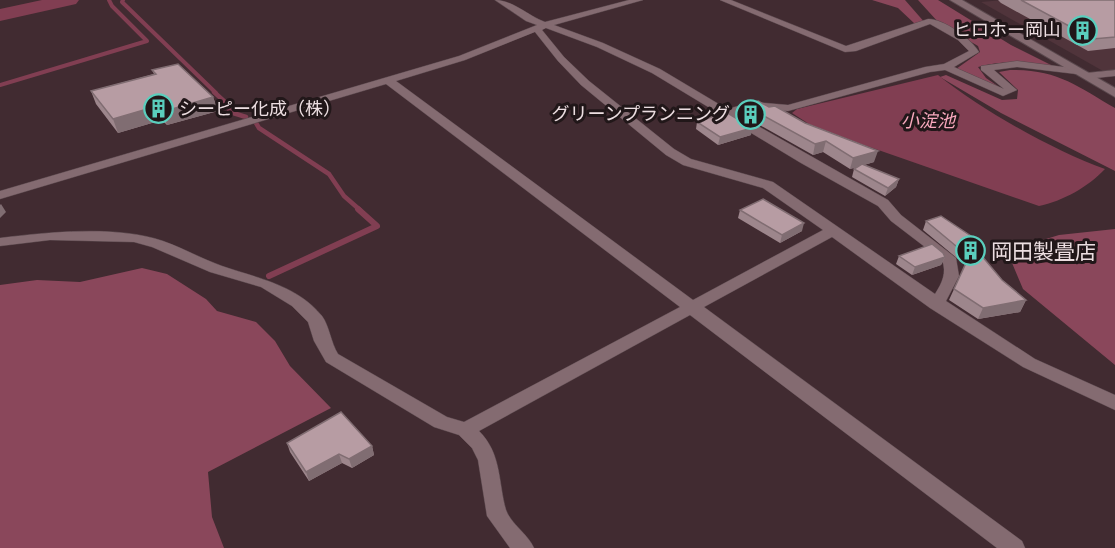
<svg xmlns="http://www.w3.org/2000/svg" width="1115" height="548" viewBox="0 0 1115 548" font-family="Arial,'Noto Sans JP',sans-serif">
  <rect width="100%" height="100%" fill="#412b31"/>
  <path fill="#50343b" d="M 1003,0 L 1115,0 L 1115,70 L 1103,71 L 981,2 Z"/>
  <path fill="#8a475b" d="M 872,0 L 905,0 L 926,24 L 915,24 L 898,8 Z
    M 918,0 L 938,0 L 1011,45 L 1055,67 C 1028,63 1005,59 978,67 L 986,78 L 1002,89 L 956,69 L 980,52 L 978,46 L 939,23 Z
    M 1010,70 C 1057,69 1077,86 1115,108 L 1115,171 L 1001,113 L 940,77 L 946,75 L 1002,100 L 1017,99 L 1018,90 L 999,72 Z
    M 1115,229 L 1115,365 L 1023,289 L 1007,251 L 1059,235 Z
    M 142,268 L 167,274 L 206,299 L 217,311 L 256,322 L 275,341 L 290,366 L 331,408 L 208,472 L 212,517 L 224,548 L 0,548 L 0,285 L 37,280 L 80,282 Z"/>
  <path fill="#813e52" d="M 938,75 C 980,109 1054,151 1105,169 C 1088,187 1063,201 1039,206 L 864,145 L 809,124 L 792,113 L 797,109 Z"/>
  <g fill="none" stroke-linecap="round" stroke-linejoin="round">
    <path stroke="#813e52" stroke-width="4" d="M 123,0 L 122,2 L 216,93
      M 0,85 L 147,41 L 112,6 L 109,0"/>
    <path stroke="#813e52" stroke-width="4.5" d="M 214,92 L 225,102 L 230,112 L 246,117
      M 256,123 L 259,128 L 329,174 L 344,196 L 360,210"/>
    <path stroke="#813e52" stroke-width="6" d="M 269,276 L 377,226 L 358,209"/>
    <path fill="#813e52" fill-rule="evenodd" d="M 42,0 L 79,0 L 76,4 L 0,21 L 0,9 Z"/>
    <defs>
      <path id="street" d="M 495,0 C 513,0 528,16 545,22 L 629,0 L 643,0 L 554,25 L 603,43 L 660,69 L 727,109 L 754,102 L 788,105 L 925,67 L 944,64 L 969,51 L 958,40 L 930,24 L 856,51 L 845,52 L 720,0 L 731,0 L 846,46 L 928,19 C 942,18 972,39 979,52 L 954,67 L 1004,89 L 981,70 L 981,66 L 1017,61 L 1080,69 L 1080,73 L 1076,74 L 1017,67 L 994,70 L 1017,90 L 1003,96 L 945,70 L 930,72 L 788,111 L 754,108 L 735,113 L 888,200 L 901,215 L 956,258 L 959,276 L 946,301 L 1035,359 L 1115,395 L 1115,410 L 1023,367 L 930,308 L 832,237 L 704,307 L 1022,541 L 1025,548 L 997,548 L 690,315 L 479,431 C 502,454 498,482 506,510 C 511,524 528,534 534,548 L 510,548 L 487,516 L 478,460 L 472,448 L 459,435 L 434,427 L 326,362 L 314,341 L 308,322 L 292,306 L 261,287 L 210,272 L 152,247 L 134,242 L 50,240 L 0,246 L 0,238 C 48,232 117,225 163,241 C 183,248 202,259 222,266 C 257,278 297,285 322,316 C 329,325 331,343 338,354 L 447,417 L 464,422 L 680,307 L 386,84 L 0,199 L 0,191 L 459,56 L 537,25 L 526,21 ZM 546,28 L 597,47 L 652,73 L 801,163 L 878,206 L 891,221 L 942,260 C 947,273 942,283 935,294 L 773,182 L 691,159 L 674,149 L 589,81 L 564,57 L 542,30 ZM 535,32 L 558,61 L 581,85 L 666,155 L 683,165 L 763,188 L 823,230 L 693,300 L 396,81 L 465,60 Z
        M 1115,70 L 1115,76 L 1086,79 L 1081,76 L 1086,73 Z"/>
      <path id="secondary" d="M 950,0 L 962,0 L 1115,88 L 1115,97 Z"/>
    </defs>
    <use href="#street" stroke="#5a484d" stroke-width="1"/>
    <use href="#secondary" stroke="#5a484d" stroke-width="2"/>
    <use href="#street" fill="#846b71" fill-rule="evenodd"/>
    <use href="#secondary" fill="#846b71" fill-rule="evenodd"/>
  </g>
  <path fill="#9d868c" d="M 998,0 L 1115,0 L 1115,48 L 1088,51 L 1001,3 Z
    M 152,70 L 213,97 L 218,111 L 167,125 L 162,120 L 118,133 L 96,104 L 91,91 L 154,74 Z
    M 744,105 L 874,162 L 864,165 L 899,179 L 896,187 L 885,196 L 852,177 L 854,169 L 857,167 L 850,169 L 823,152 L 813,155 L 742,115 Z
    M 697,122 L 751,135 L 718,145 L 696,129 Z
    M 740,210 L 802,231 L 780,243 L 738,218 Z
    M 926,221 L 979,252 L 978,253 L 1002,280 L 1026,300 L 1020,312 L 978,319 L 949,300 L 966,263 L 972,255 L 958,259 L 923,230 Z
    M 899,256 L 945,257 L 941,265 L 912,275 L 896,264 Z
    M 287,443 L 372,446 L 374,455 L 352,468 L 342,463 L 309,481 L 290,452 Z"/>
  <path fill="#806d72" d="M 213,97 L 218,111 L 167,125 L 162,112 Z
    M 157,106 L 162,120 L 118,133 L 113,119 Z
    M 752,128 L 751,135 L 718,145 L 720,137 Z
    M 826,141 L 823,152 L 813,155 L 815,144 Z
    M 878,151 L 874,162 L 850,169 L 853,158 Z
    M 899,179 L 896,187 L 885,196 L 888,188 Z
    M 1,204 L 6,212 L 0,218 L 0,205 Z
    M 804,223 L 802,231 L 780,243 L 782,235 Z
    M 983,244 L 979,252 L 958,259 L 962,251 Z
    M 945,257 L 941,265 L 912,275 L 915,267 Z
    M 1026,300 L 1020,312 L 978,319 L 983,308 Z
    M 372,446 L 374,455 L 352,468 L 349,459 Z
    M 339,454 L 342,463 L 309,481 L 306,472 Z"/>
  <path fill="#b79ca3" stroke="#806d72" stroke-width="1.5" d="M 1021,0 L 1115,0 L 1115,37 L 1093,39 Z
    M 178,64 L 213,97 L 162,112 L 157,106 L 113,119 L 91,91 L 156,74 L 152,70 Z
    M 758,101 L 769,107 L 775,106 L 805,123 L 878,151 L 853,158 L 826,141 L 815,144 L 744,105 Z
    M 726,112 L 752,128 L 720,137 L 697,122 Z
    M 862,164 L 899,179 L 888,188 L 854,169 Z
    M 763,199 L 804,223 L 782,235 L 740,210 Z
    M 941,216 L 983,244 L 962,251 L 926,221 Z
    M 932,244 L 943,253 L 945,257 L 915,267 L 899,256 Z
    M 976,249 L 1002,280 L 1026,300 L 983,308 L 954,289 L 966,263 Z
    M 341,412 L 372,446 L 349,459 L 339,454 L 306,472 L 287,443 Z"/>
  <defs>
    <symbol id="building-ring" viewBox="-11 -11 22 22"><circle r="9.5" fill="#211719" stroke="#5acebd" stroke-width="1.5"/><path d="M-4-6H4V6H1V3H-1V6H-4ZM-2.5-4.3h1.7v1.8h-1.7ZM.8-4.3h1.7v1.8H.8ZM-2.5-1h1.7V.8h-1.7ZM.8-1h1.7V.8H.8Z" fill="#5acebd"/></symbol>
  </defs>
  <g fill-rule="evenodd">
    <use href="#building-ring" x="1066" y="14" width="33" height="33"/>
    <use href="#building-ring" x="142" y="92" width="33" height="33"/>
    <use href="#building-ring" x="734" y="98" width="33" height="33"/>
    <use href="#building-ring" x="954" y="234" width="33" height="33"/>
  </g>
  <g text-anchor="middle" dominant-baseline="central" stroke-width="6" stroke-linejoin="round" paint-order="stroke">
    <g font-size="18" fill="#ecdee1" stroke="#211719" text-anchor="end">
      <text x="1061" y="30">ヒロホー岡山</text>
      <text x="179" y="109" text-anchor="start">シーピー化成（株）</text>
      <text x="730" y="114">グリーンプランニング</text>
    </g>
    <g font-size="18" font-style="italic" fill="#f9a8bd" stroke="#211719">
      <text x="928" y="121">小淀池</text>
    </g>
    <g font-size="21" fill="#ecdee1" stroke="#211719" text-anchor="start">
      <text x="991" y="251">岡田製畳店</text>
    </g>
  </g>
</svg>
